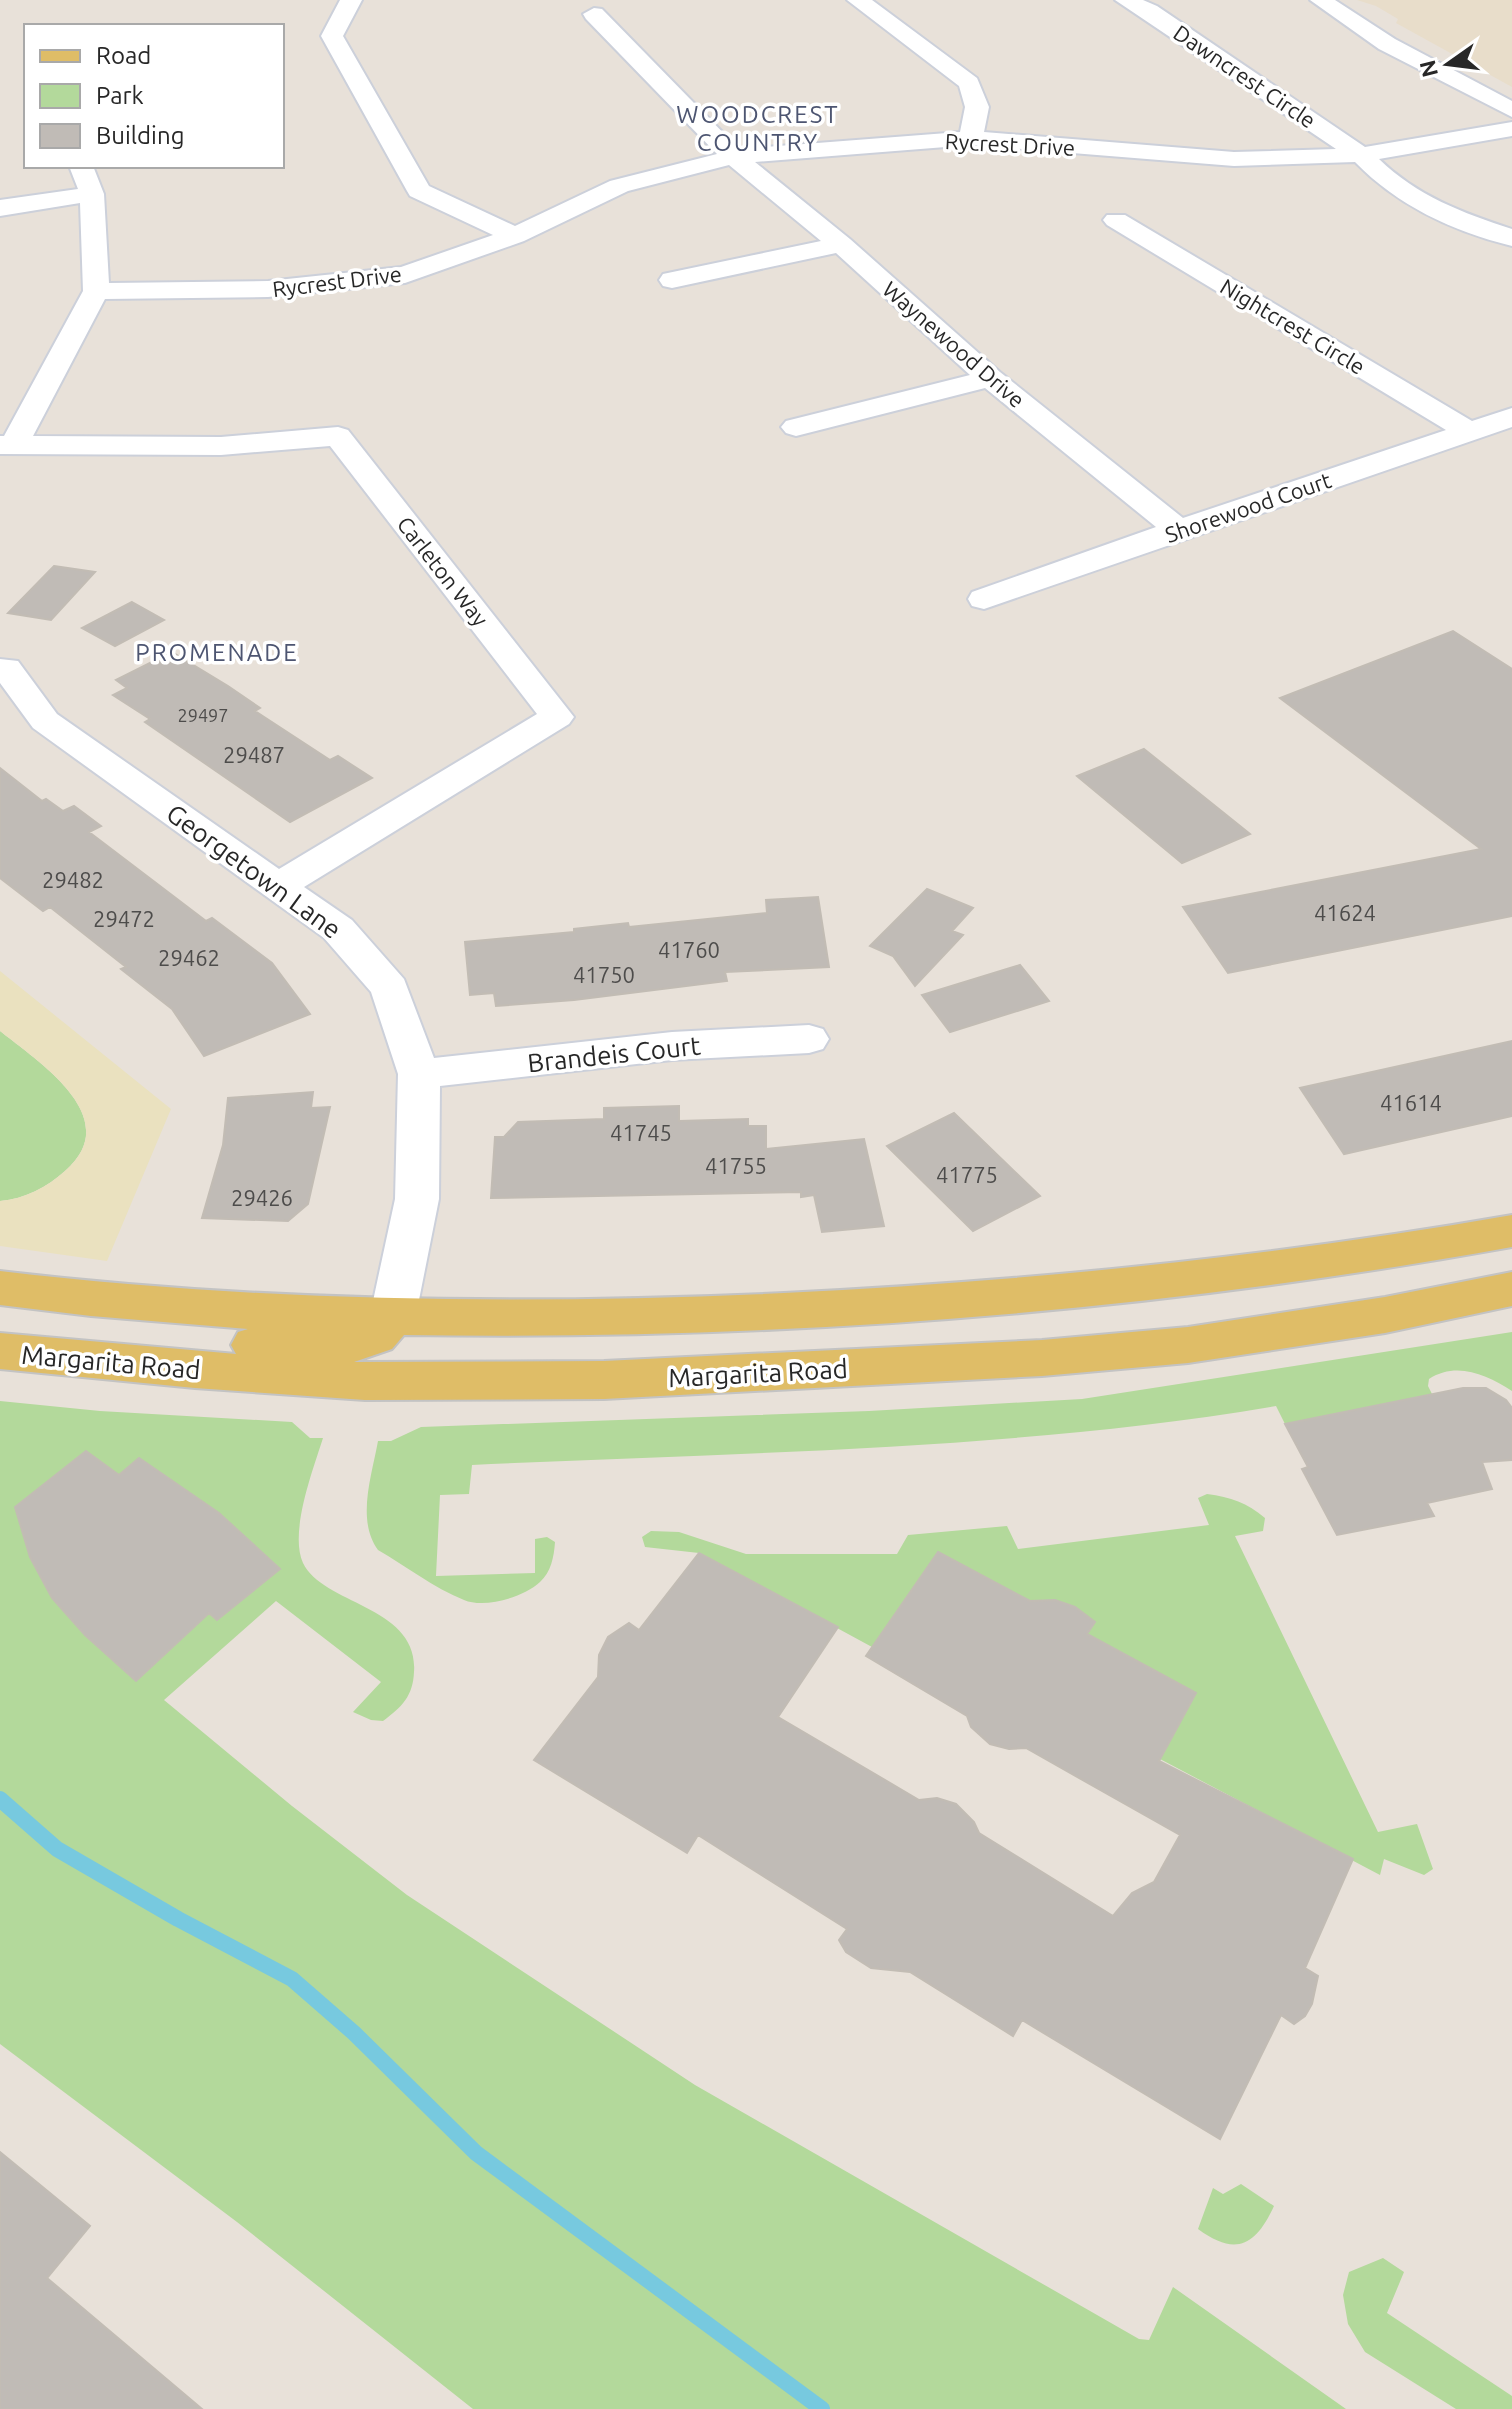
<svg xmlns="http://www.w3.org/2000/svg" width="1512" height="2409" viewBox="0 0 1512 2409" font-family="Ubuntu,sans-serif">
  <rect width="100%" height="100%" fill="#e8e1d9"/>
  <path fill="#e8ddca" d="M 1357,0 L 1512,0 L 1512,87 L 1396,23 L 1398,19 L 1376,6 Z"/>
  <path fill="#b3d99b" d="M 0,1031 C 40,1063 126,1118 65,1171 C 47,1187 25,1199 0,1201 Z
    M 1512,1332 L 1512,1391 C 1487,1375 1457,1361 1429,1379 L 1428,1386 L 1432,1394 L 1285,1424 L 1276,1406 C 1011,1451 740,1452 472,1465 L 469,1494 L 440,1495 L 436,1576 L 535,1573 L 535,1539 L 547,1537 L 555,1542 C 554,1557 551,1572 540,1582 C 524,1597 485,1609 464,1600 C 434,1588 406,1566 378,1550 C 356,1520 372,1475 378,1441 L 391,1441 L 421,1427 L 869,1411 L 1082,1399 Z
    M 0,1401 L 100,1411 L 292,1422 L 310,1438 L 323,1438 C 313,1470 289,1532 303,1563 C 323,1605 419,1606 414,1672 C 413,1696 402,1707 383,1721 L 371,1720 L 353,1712 L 381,1682 L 276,1601 L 164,1700 L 292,1806 L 407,1895 L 695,2085 L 1139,2339 L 1149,2340 L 1173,2287 L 1346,2409 L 473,2409 L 237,2222 L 0,2044 Z
    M 1207,1494 C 1231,1497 1247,1503 1265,1518 L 1263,1531 L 1235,1536 L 1378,1832 L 1417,1824 L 1433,1869 L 1424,1875 L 1384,1859 L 1380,1875 L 1160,1759 L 1195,1693 L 1087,1634 L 1093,1624 C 1080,1612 1067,1600 1048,1600 L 1042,1607 L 872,1647 L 699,1553 L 645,1547 L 642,1537 L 651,1531 L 679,1532 L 746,1554 L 897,1554 L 908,1535 L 1007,1526 L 1018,1549 L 1209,1525 L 1198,1498 Z
    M 1241,2184 L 1274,2206 C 1255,2247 1235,2256 1198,2229 L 1213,2188 L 1223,2194 Z
    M 1383,2258 L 1404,2272 L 1387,2313 L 1512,2396 L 1512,2409 L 1456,2409 L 1365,2352 L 1348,2324 L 1343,2295 L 1349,2272 Z"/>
  <path fill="#eae1bf" d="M 0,971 L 171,1109 L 107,1261 L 0,1246 L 0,1201 C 25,1199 47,1187 65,1171 C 126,1118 40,1063 0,1031 Z"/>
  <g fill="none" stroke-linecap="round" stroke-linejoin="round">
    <path stroke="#77c9df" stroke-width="16" d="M 0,1799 L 57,1849 L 178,1919 L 292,1979 L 354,2033 L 476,2153 L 822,2409"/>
  </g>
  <path fill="#c0bbb6" stroke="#c2bcb4" stroke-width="2" d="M 54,566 L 95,572 L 51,620 L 8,613 Z
    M 132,602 L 164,620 L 115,646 L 82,628 Z
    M 1453,631 L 1512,669 L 1512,916 L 1228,973 L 1183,907 L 1481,849 L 1280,698 Z
    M 172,652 L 228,686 L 260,708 L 255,711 L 330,760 L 338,756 L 372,778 L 290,822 L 145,722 L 150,719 L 113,695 L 127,688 L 116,680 Z
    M 1144,749 L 1250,834 L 1182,863 L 1077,776 Z
    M 0,768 L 42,801 L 46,799 L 63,811 L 74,806 L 101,826 L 89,832 L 206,921 L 212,918 L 272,963 L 310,1014 L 204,1056 L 172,1009 L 121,969 L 126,967 L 50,907 L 43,911 L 0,878 Z
    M 927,889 L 973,908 L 952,931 L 963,935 L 915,986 L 893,956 L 870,946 Z
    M 818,897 L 829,967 L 725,972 L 727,981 L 574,1000 L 496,1006 L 494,993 L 470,995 L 465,942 L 574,932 L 574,929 L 628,923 L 629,927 L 767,913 L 766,900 Z
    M 1020,965 L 1049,1001 L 950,1032 L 922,995 Z
    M 1512,1041 L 1512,1116 L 1344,1154 L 1300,1088 Z
    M 313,1092 L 311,1108 L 330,1107 L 308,1204 L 288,1221 L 202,1218 L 223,1145 L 228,1098 Z
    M 679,1106 L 679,1121 L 748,1119 L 748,1126 L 766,1126 L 766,1149 L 864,1139 L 884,1226 L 822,1232 L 814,1195 L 801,1197 L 801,1192 L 491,1198 L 495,1137 L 504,1137 L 518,1122 L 604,1119 L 604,1108 Z
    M 954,1113 L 1040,1196 L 973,1231 L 887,1146 Z
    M 1463,1388 L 1486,1388 L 1506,1400 L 1512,1408 L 1512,1460 L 1482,1462 L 1492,1489 L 1427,1503 L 1434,1516 L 1337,1535 L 1302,1469 L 1308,1467 L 1285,1424 Z
    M 86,1451 L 119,1475 L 139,1458 L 219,1513 L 280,1569 L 217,1620 L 209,1613 L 136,1681 L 85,1635 L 52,1598 L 30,1557 L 15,1507 Z
    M 938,1552 L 1030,1601 L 1055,1600 L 1075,1607 L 1095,1622 L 1087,1634 L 1196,1693 L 1159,1761 L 1353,1859 L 1305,1968 L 1318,1976 L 1312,2004 L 1305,2016 L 1294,2024 L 1281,2015 L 1220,2139 L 1022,2020 L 1013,2036 L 910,1972 L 871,1968 L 846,1952 L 839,1940 L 847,1929 L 698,1835 L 687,1853 L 534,1760 L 598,1677 L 599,1655 L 608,1637 L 629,1623 L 639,1630 L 699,1553 L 838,1627 L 778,1717 L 919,1800 L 937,1798 L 956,1804 L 974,1822 L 979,1833 L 1113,1916 L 1132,1893 L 1154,1882 L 1180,1835 L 1026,1748 L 1009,1749 L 990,1744 L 971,1727 L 967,1716 L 866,1656 Z
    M 0,2152 L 90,2226 L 47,2278 L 202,2409 L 0,2409 Z"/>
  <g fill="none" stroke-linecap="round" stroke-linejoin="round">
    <defs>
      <path id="minor" d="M 340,0 L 362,0 L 343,36 L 429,186 L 515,226 L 610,181 L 717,154 L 586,19 L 583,14 L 594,8 L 602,9 L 739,149 L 960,132 L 965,107 L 959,86 L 847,0 L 872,0 L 977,78 L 989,107 L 984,132 L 1234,152 L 1336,149 L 1115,0 L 1143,0 L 1157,6 L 1365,147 L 1512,122 L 1512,136 L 1379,159 C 1417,196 1463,213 1512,229 L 1512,246 C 1452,231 1398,206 1355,162 L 1234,166 L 971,145 L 755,162 L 850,239 L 1000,372 L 1183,518 L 1446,430 L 1107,225 L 1103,220 L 1107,215 L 1125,215 L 1472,421 L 1512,408 L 1512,427 L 984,609 L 972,606 L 968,599 L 972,592 L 1156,527 L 985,388 L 796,436 L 786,433 L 781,427 L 786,421 L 970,375 L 836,253 L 672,288 L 663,286 L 659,280 L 663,274 L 821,241 L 729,165 L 628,191 L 524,241 L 405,283 L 268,297 L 105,299 L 33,436 L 221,437 L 338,427 L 348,430 L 574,717 L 569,724 L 304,887 L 352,920 L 404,979 L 434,1058 L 672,1032 L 809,1025 L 823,1029 L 829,1039 L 823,1049 L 809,1053 L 672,1060 L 440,1086 L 439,1199 L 416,1315 L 409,1327 L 393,1333 L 377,1327 L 370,1315 L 395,1199 L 398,1074 L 371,992 L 324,938 L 33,728 L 0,683 L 0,659 L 18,661 L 57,714 L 279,869 L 537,714 L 330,446 L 221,455 L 0,454 L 0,436 L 4,436 L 83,291 L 80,203 L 0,216 L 0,200 L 78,189 L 69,166 L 93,166 L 104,194 L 109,283 L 268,281 L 401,267 L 493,235 L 410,196 L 407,191 L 321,36 Z
        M 1310,0 L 1335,0 L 1395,39 L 1512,101 L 1512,117 L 1379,49 Z"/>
      <path id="major" d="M 1512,1215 L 1512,1247 C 1147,1313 775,1341 404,1335 L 392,1349 L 354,1362 L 604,1361 L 1042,1340 L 1188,1327 L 1385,1297 L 1512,1272 L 1512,1306 L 1385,1333 L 1188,1363 L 1042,1376 L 604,1399 L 365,1400 L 195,1388 L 0,1369 L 0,1333 L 236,1354 L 231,1345 L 238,1332 L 248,1329 L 91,1316 L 0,1305 L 0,1271 C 261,1302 522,1305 784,1293 C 1029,1281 1271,1257 1512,1215 Z"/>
    </defs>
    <use href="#minor" stroke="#ccd0da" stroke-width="4"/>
    <use href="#major" stroke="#c3c3c3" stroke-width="4"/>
    <use href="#minor" fill="#fff" fill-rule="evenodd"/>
    <use href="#major" fill="#dfbd67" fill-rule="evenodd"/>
  </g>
  <g text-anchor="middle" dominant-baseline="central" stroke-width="7" stroke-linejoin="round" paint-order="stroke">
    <g font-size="18" fill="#4d4c4b">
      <text x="203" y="715">29497</text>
    </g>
    <g font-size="22" fill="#272727" stroke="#fff">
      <text transform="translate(1245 76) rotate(34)">Dawncrest Circle</text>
      <text transform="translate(1010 144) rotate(3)">Rycrest Drive</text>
      <text transform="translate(337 281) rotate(-7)">Rycrest Drive</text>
      <text transform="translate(1293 326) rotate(31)">Nightcrest Circle</text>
      <text transform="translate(954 344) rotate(41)">Waynewood Drive</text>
      <text transform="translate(1248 507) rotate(-19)">Shorewood Court</text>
      <text transform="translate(443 571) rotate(52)">Carleton Way</text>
    </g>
    <g font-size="22" fill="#4d4c4b">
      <text x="254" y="754">29487</text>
      <text x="73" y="879">29482</text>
      <text x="1345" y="912">41624</text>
      <text x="124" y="918">29472</text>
      <text x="689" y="949">41760</text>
      <text x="189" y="957">29462</text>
      <text x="604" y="974">41750</text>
      <text x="1411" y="1102">41614</text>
      <text x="641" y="1132">41745</text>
      <text x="736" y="1165">41755</text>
      <text x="967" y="1174">41775</text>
      <text x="262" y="1197">29426</text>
    </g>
    <g font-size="24" letter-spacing="2" fill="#4d5571" stroke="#fff">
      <text x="758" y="114">WOODCREST<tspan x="758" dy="28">COUNTRY</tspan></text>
      <text x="217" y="652">PROMENADE</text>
    </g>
    <g font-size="26" fill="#272727" stroke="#fff">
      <text transform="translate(254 871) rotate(36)">Georgetown Lane</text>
      <text transform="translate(614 1054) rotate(-6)">Brandeis Court</text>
      <text transform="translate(111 1362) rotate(5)">Margarita Road</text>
      <text transform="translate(758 1373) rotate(-3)">Margarita Road</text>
    </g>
  </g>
  <rect x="24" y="24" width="260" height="144" fill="#ffffff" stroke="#a9a9a9" stroke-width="2"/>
  <rect x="40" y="50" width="40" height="12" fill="#dfbd67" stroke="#a9a9a9" stroke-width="2"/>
  <text x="96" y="64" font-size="24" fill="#272727">Road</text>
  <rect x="40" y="84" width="40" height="24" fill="#b3d99b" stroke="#a9a9a9" stroke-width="2"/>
  <text x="96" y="104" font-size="24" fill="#272727">Park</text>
  <rect x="40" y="124" width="40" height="24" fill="#c0bbb6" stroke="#a9a9a9" stroke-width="2"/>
  <text x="96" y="144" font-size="24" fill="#272727">Building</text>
  <g transform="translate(1448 64) rotate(256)" stroke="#ffffff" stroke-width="6" paint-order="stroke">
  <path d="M0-6L14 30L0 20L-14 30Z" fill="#272727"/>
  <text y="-12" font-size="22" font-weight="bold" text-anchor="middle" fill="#272727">N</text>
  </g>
</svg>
